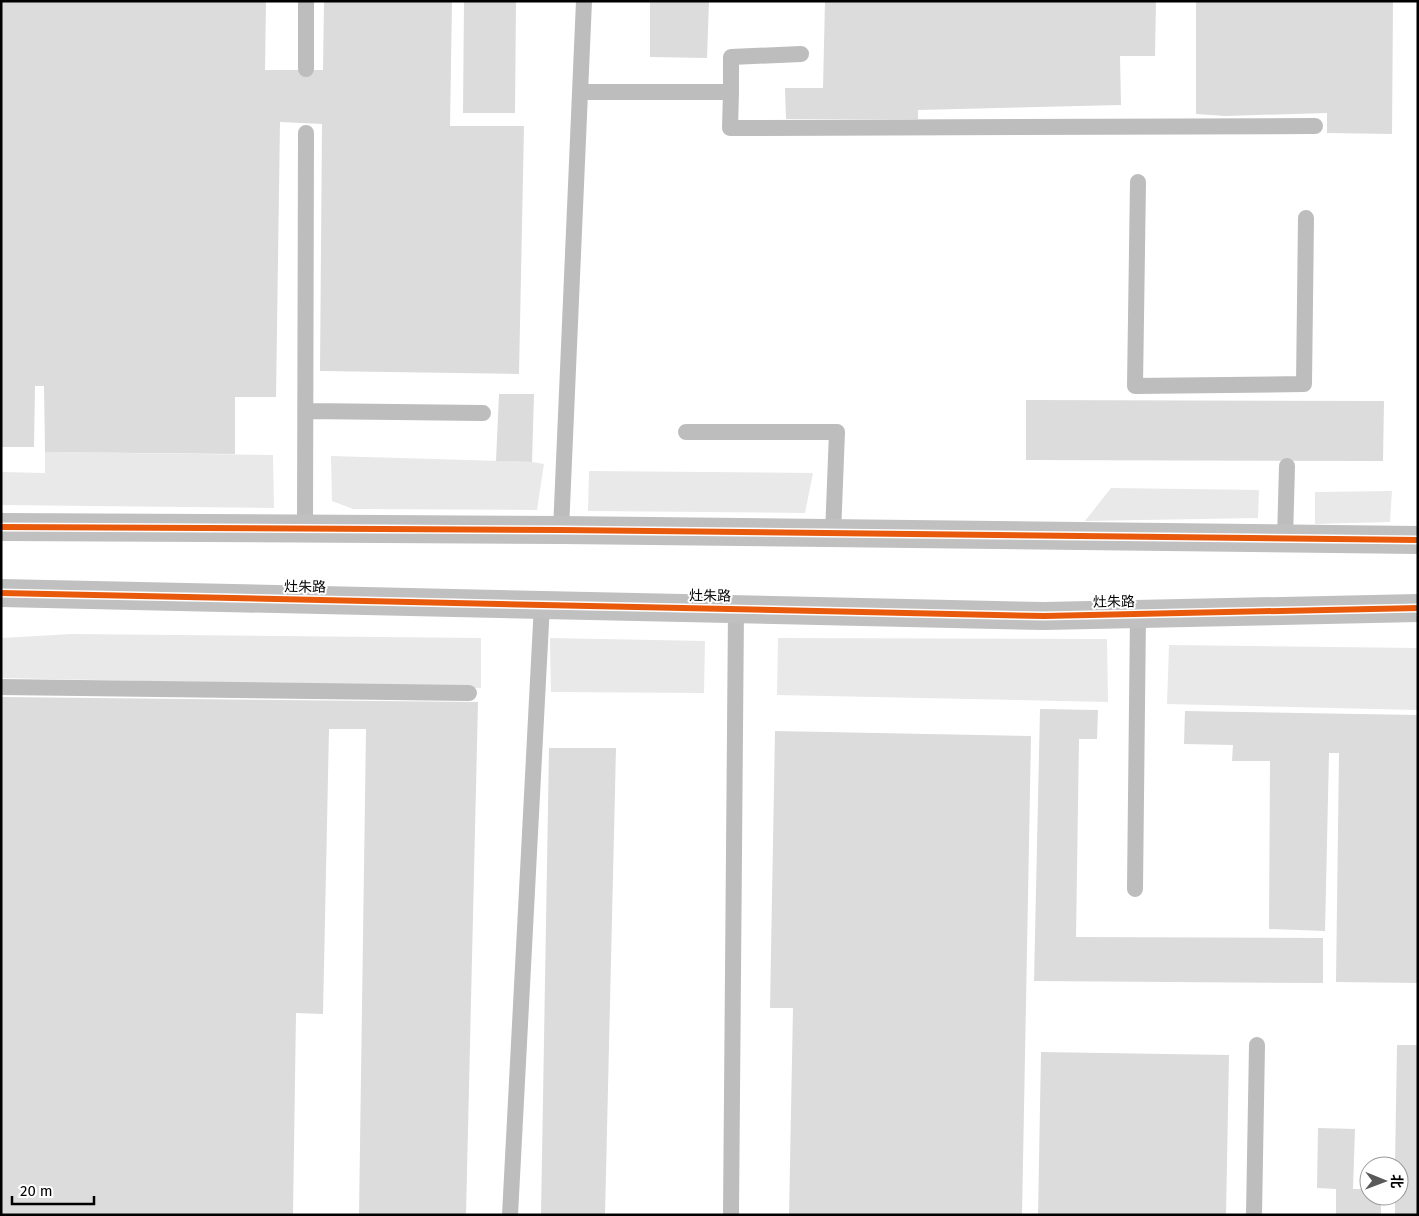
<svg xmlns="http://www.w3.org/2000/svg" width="1419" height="1216" viewBox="0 0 1419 1216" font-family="'Fira Sans','Noto Sans SC',sans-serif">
  <rect width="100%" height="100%" fill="#fff"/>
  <path fill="#e9e9e9" d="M 45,452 L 273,455 L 274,508 L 1,505 L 1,472 L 45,473 Z
    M 331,456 L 532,462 L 544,464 L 537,510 L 353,509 L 332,501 Z
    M 589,471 L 813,473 L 805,513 L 588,511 Z
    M 1111,488 L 1259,490 L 1258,518 L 1085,521 Z
    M 1392,491 L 1390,522 L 1315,524 L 1315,492 Z
    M 72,634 L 481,638 L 481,688 L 1,678 L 1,638 Z
    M 550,638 L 705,641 L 704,693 L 551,692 Z
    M 778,638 L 1107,639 L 1108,702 L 777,695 Z
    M 1169,645 L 1418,648 L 1418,710 L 1167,704 Z"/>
  <path fill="#dcdcdc" d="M 1,1 L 266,1 L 265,70 L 323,70 L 324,1 L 452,1 L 450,126 L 524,126 L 519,374 L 320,371 L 322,124 L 280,122 L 276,397 L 235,397 L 235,454 L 45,452 L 44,386 L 35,386 L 34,447 L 1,447 Z
    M 464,1 L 516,1 L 515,113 L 463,113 Z
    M 650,1 L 709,1 L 707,58 L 650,57 Z
    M 825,1 L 1156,1 L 1155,56 L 1120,56 L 1121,105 L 918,110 L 918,119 L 786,119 L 785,88 L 823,88 Z
    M 1196,1 L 1393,1 L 1392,134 L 1327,133 L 1327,113 L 1225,116 L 1196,114 Z
    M 499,394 L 534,394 L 532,462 L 496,461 Z
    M 1026,400 L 1384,401 L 1383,461 L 1026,460 Z
    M 1,697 L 478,702 L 466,1215 L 359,1215 L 366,729 L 329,729 L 323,1014 L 296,1013 L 293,1215 L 1,1215 Z
    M 1040,709 L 1098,710 L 1097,739 L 1079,739 L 1076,937 L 1323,938 L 1323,983 L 1034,981 Z
    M 1185,711 L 1418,715 L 1418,983 L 1336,982 L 1339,753 L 1329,753 L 1325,931 L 1269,929 L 1270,761 L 1232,761 L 1233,745 L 1184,744 Z
    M 775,731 L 1031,736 L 1022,1215 L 789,1215 L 793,1008 L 770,1008 Z
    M 549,748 L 616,748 L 605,1215 L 541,1215 Z
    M 1397,1045 L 1418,1045 L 1418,1215 L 1395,1215 L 1395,1196 L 1399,1196 L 1399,1166 L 1395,1166 Z
    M 1041,1052 L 1229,1055 L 1226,1215 L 1038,1215 Z
    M 1318,1128 L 1355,1129 L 1353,1189 L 1369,1189 L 1369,1196 L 1381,1196 L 1381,1215 L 1336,1215 L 1336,1189 L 1317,1188 Z"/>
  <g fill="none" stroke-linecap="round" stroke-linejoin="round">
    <path stroke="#bdbdbd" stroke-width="16" d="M 306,69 L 306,1
      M 580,92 L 731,92 L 731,57 L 801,54
      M 731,92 L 730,128 L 1315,126
      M 1138,182 L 1135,386 L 1304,384 L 1306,218
      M 306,411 L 483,413
      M 686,432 L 837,432 L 833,534
      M 305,529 L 306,133
      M 561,530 L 584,1
      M 1285,539 L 1287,466
      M 1,687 L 469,693
      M 1135,889 L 1138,614
      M 510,1215 L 542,604
      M 731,1215 L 736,609
      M 1254,1215 L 1257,1045"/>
    <path stroke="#c0c0c0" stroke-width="28" d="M 1,527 L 561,530 L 1418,540
      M 1,593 L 1044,616 L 1418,608"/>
    <defs>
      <path id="cycleway" d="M 1,527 L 561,530 L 1418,540
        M 1,593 L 1044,616 L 1418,608"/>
    </defs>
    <use href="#cycleway" stroke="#fff" stroke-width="9"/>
    <use href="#cycleway" stroke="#e8590c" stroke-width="6"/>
  </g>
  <g text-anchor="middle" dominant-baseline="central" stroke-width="4" stroke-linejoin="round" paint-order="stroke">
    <g font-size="14" fill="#000" stroke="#fff">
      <text transform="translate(305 587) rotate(1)">灶朱路</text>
      <text transform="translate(710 596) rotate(1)">灶朱路</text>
      <text transform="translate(1114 602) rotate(-1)">灶朱路</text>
    </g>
  </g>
  <rect width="1419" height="1216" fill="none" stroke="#000000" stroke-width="5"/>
  <g transform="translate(1384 1181) rotate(91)"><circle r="24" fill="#ffffff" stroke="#999999"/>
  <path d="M0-4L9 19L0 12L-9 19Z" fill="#595959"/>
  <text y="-8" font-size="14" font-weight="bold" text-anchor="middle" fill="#000000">北</text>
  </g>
  <path d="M12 1196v8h82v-8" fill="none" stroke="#000000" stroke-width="2.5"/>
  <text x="20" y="1196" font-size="15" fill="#000000" stroke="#ffffff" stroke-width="4" paint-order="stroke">20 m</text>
</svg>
